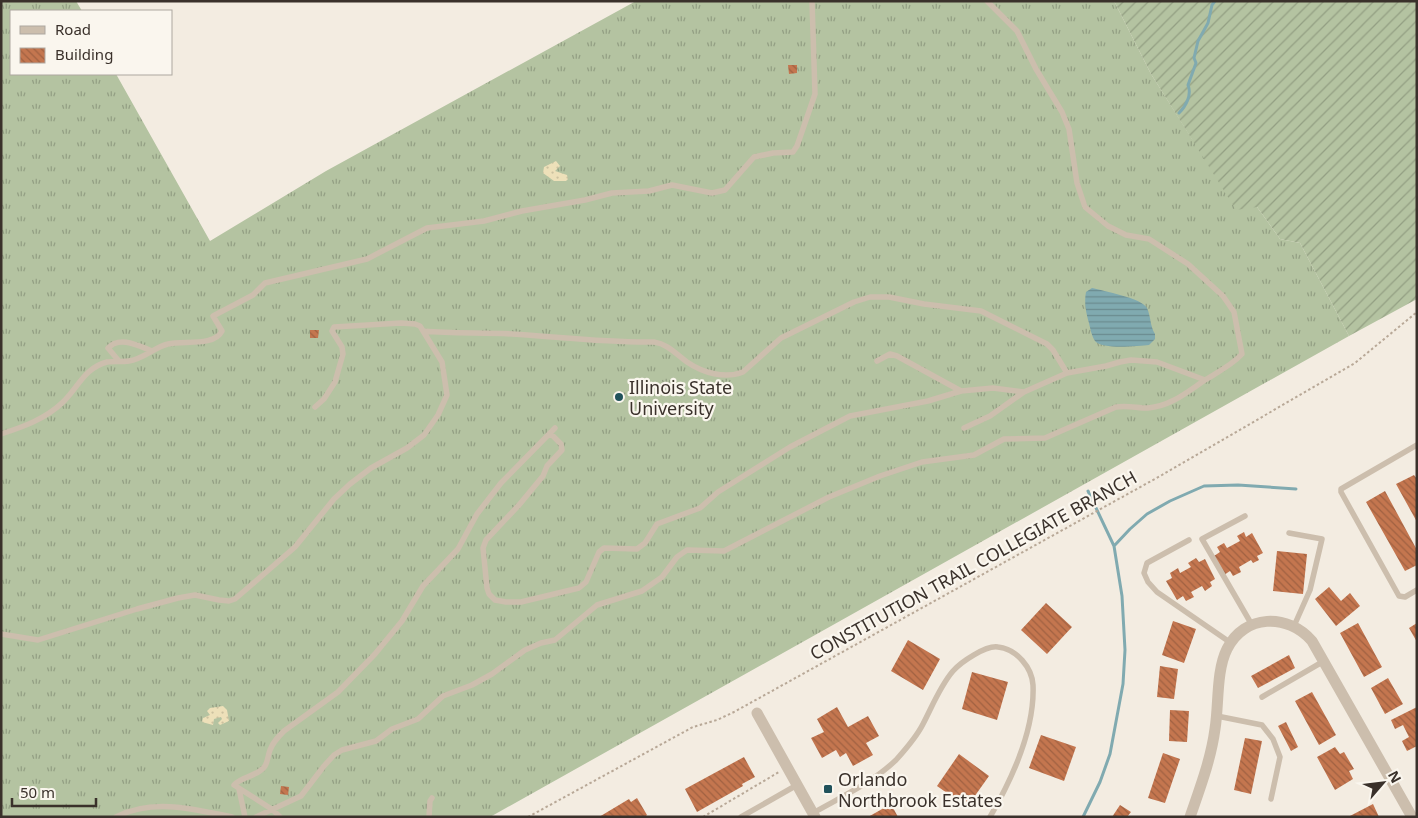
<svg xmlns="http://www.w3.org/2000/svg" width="1418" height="818" viewBox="0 0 1418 818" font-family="'Noto Sans',sans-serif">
  <defs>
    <pattern id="grass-tufts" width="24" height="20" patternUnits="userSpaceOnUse" patternTransform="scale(1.25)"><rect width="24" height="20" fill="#b4c3a1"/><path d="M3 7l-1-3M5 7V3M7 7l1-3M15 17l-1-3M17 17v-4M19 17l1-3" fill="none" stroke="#939f83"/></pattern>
    <pattern id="sand-dots" width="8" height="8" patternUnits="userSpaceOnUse" patternTransform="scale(1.25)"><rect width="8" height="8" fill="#ede0b9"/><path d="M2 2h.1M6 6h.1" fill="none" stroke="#ccc19f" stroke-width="1.8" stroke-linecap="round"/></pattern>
    <pattern id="garden-furrows" width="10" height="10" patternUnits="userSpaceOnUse" patternTransform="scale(1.25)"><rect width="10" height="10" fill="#b4c3a1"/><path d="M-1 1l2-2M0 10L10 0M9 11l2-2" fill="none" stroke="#939f83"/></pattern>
    <pattern id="water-rules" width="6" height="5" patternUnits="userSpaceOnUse" patternTransform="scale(1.25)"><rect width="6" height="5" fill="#80aab0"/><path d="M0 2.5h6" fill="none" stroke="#6a8b8f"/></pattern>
    <pattern id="building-back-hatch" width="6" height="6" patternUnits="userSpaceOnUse" patternTransform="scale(1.25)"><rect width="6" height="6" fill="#c4764f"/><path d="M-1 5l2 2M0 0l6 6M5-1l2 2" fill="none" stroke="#a06142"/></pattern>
  </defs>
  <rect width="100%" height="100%" fill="#f3ece1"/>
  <path fill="url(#grass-tufts)" d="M 1,1 L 76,1 L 82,11 L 11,11 L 11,74 L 116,74 L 210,241 L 326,171 L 636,1 L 1114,1 L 1151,74 L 1192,139 L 1257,207 L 1280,239 L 1300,243 L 1349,336 L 490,817 L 1,817 Z"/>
  <path fill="url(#sand-dots)" d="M 556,161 L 560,166 L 555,171 L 567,175 L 568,179 L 566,181 L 554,181 L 543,173 L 544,167 Z
    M 223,706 L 227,710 L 229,721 L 220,725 L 218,723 L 222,719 L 221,717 L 214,719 L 213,725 L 202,722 L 203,718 L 210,715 L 207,711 L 210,708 Z"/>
  <path fill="url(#garden-furrows)" d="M 1114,1 L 1417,1 L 1417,299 L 1349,336 L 1300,243 L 1280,239 L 1257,207 L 1236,210 L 1151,74 Z"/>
  <path fill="url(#water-rules)" d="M 1092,288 C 1103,291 1142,298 1147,308 C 1151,317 1150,326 1155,334 L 1155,339 L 1149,345 C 1138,346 1102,350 1095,341 C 1092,337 1090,328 1089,323 C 1086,313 1084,302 1086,292 Z"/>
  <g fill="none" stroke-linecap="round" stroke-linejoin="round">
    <path stroke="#80aab0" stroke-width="3" d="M 1179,113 C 1186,106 1192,95 1188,85 L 1196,63 L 1194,58 L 1198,41 L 1208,23 L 1212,5 L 1215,1
      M 1088,491 L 1114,546
      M 1083,817 L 1100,782 L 1110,754 L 1123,684 L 1125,650 L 1122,596 L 1114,546 L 1130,529 L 1147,514 L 1170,501 L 1204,486 L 1238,485 L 1296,489"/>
  </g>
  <path fill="url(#building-back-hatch)" d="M 788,65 L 797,65 L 797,73 L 789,74 Z
    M 310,330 L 319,330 L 318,338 L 310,338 Z
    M 1414,475 L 1417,479 L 1417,522 L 1396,484 Z
    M 1385,491 L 1417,550 L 1417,565 L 1405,571 L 1366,502 Z
    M 1244,532 L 1246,537 L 1252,533 L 1263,553 L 1257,556 L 1259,560 L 1253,563 L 1251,560 L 1239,567 L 1241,572 L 1233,576 L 1230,571 L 1224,575 L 1214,556 L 1220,552 L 1217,547 L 1224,543 L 1227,548 L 1240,541 L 1237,536 Z
    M 1277,551 L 1307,554 L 1303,594 L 1273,591 Z
    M 1196,558 L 1199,562 L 1205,559 L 1215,579 L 1210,582 L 1212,586 L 1205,591 L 1202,586 L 1191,592 L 1194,597 L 1186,601 L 1183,596 L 1177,600 L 1166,581 L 1172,578 L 1170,573 L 1178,568 L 1180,573 L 1191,567 L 1188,563 Z
    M 1329,587 L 1341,601 L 1350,593 L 1360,606 L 1336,626 L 1315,599 Z
    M 1046,603 L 1072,627 L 1047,654 L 1021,630 Z
    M 1173,621 L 1196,629 L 1184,663 L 1162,655 Z
    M 1358,623 L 1382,667 L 1364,677 L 1340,633 Z
    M 1417,623 L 1417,642 L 1409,628 Z
    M 908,640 L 940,659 L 923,690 L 891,671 Z
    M 1289,655 L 1295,668 L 1258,688 L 1251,676 Z
    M 1160,666 L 1178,669 L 1174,699 L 1157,697 Z
    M 972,672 L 1008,682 L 997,720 L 962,709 Z
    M 1388,678 L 1403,704 L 1385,714 L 1371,688 Z
    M 1312,692 L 1336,735 L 1319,745 L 1295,701 Z
    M 837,707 L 848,727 L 868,716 L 879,736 L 866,743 L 873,755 L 853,766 L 846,753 L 840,757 L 836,750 L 822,758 L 811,738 L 824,732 L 817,719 Z
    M 1417,707 L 1417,746 L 1407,751 L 1402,741 L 1409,737 L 1403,725 L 1395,729 L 1391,720 Z
    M 1170,710 L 1189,711 L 1187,742 L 1169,741 Z
    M 1286,722 L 1298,747 L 1291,751 L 1278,726 Z
    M 1041,735 L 1076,747 L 1064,781 L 1029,768 Z
    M 1245,738 L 1262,741 L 1251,794 L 1234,790 Z
    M 1335,747 L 1340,754 L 1344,752 L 1354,769 L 1349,771 L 1353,779 L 1335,790 L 1317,757 Z
    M 1163,753 L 1180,759 L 1165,803 L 1148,798 Z
    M 959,754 L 989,776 L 967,807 L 937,786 Z
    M 744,757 L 755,777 L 742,784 L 743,786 L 697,812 L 685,789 Z
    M 281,786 L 289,787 L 288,795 L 280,794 Z
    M 637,798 L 647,815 L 645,817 L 599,817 L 629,799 L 631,802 Z
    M 891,804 L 898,817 L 868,817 Z
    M 1373,804 L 1379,817 L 1348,817 Z
    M 1120,805 L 1131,812 L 1127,817 L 1112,817 Z"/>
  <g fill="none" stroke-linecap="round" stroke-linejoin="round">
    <path stroke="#b8a897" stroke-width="2" stroke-dasharray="2.5 2.5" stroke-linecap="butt" d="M 528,817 L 693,727 L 717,720 L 734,712 L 1162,475 L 1355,363 L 1417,312
      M 703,817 L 779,772"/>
    <path stroke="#ccbead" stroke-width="5.5" d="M 424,331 C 454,334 483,332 512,334 C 560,337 607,343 654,342 C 668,344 676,354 687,362 C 703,373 725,379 743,372 L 781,338 L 854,302 L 870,297 L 889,297 L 924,304 L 981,311 L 1047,344 L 1053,350 L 1067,373
      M 118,360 L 108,348 C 120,335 139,346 152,351
      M 877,361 L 890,354 L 897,356 L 961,391
      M 964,428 L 990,416 L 1024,392
      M 550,433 L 561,444 L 562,450 L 547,466 L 543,476 L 519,505 L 486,540 L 483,548 L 487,588 L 489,594 L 495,600 L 506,602 L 521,602 L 579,588 L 586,582 L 599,552 L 604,548 L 637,549 L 645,543 L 657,524 L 700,508 L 718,492 L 790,447 L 850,416 L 928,401 L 961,391 L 993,388 L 1024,392 L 1067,373 L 1106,366 L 1120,362 L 1131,360 L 1157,362 L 1205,380 C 1218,372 1232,365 1242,354 L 1234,312 L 1223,296 L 1188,264 L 1149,239 L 1126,235 L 1108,226 L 1085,207 L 1077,183 L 1069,129 L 1062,112 L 1036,69 L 1017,31 L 987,1
      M 1,434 C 23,427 45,419 62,403 C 78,388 84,368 107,362 C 114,361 122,362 129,361 C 143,359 155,347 168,344 C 183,340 214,347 222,331 L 213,316 L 253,295 L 265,283 L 367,259 L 427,228 L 484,221 L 522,211 L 585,200 L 612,193 L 649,191 L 672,185 L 712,193 L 725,190 L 754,157 L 773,153 L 793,152 L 797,146 L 815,94 L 812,1
      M 1417,445 L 1341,489 L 1341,492 L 1399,596 L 1405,597 L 1417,590
      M 1245,516 L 1202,539 L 1252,625
      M 1289,533 L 1322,539 L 1310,590 L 1294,626
      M 1189,540 L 1147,563 L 1144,573 L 1148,582 L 1157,592 L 1231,643
      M 1,634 L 38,640 L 137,609 L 178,598 L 195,595 L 219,600 L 229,601 L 235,599 L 295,547 L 334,499 L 350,484 L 371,468 L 407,448 L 424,435 L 438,415 L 447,395 L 442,362 L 420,326 L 415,324 L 401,323 L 334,327 L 332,331 L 342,347 L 343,354 L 335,382 L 324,399 L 315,407
      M 1262,697 L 1324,661
      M 1217,716 L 1262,725 L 1273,739 L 1280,757 L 1271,799
      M 239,789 L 245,817
      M 813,813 C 841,797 872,783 896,760 C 905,750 917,736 923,724 C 932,707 940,686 953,671 C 961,662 986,645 998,647 C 1017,649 1032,668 1033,685 C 1035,730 1012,779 990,817
      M 116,817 C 152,798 194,809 232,817
      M 256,817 L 301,796 L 324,766 L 334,755 L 342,750 L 376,741 L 392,729 L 418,719 L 443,696 L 472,685 L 492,674 L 525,650 L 541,643 L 555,640 L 597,605 L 642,591 L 662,577 L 677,557 L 687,550 L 724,551 L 829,497 L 880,476 L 922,462 L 974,455 L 1004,439 L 1045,438 L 1116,407 C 1127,405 1137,408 1148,408 C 1171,406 1187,392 1205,380
      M 280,817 L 273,810 L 234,785 C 242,776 259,776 265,766 C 268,761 268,755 270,750 C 273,742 278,737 284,731 L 338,692 L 375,654 L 402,621 L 423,586 L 458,549 L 477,514 L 501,483 L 555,428
      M 429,817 L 430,801 L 432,798
      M 741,817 L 797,785"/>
    <path stroke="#ccbead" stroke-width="11" d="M 757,713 L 815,817
      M 1190,817 C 1200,788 1211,759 1215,729 C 1219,705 1216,671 1227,649 C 1244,614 1288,613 1312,641 L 1412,817"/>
  </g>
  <g fill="#21525b" stroke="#faf6ee" stroke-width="2">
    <circle cx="619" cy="397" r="5"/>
    <rect x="823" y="784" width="10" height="10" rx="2.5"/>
  </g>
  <g text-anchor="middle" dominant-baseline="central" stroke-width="4.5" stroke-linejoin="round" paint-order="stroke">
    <g font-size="18" fill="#3a312b" stroke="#faf6ee" text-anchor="start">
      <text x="629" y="387">Illinois State<tspan x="629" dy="21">University</tspan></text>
      <text x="838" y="779">Orlando<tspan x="838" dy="21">Northbrook Estates</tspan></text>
    </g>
    <g font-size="18" fill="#3a312b" stroke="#faf6ee">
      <text transform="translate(973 565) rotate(-29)">CONSTITUTION TRAIL COLLEGIATE BRANCH</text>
    </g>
  </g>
  <rect width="1418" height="818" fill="none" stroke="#3a312b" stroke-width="5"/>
  <rect x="10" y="10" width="162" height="65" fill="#faf6ee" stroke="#ada7a0"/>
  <rect x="20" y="26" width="25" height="8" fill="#ccbead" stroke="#ada7a0"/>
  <text x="55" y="35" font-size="15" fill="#3a312b">Road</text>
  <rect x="20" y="48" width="25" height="15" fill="url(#building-back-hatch)" stroke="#ada7a0"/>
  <text x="55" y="60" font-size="15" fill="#3a312b">Building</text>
  <g transform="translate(1383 783) rotate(62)" stroke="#faf6ee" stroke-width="4" paint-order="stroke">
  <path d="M0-4L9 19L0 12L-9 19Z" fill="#3a312b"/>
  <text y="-8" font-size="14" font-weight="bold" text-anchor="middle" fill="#3a312b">N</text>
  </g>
  <path d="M12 798v8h84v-8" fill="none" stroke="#3a312b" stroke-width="2.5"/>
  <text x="20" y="798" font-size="15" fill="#3a312b" stroke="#faf6ee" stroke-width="4" paint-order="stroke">50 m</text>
</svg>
